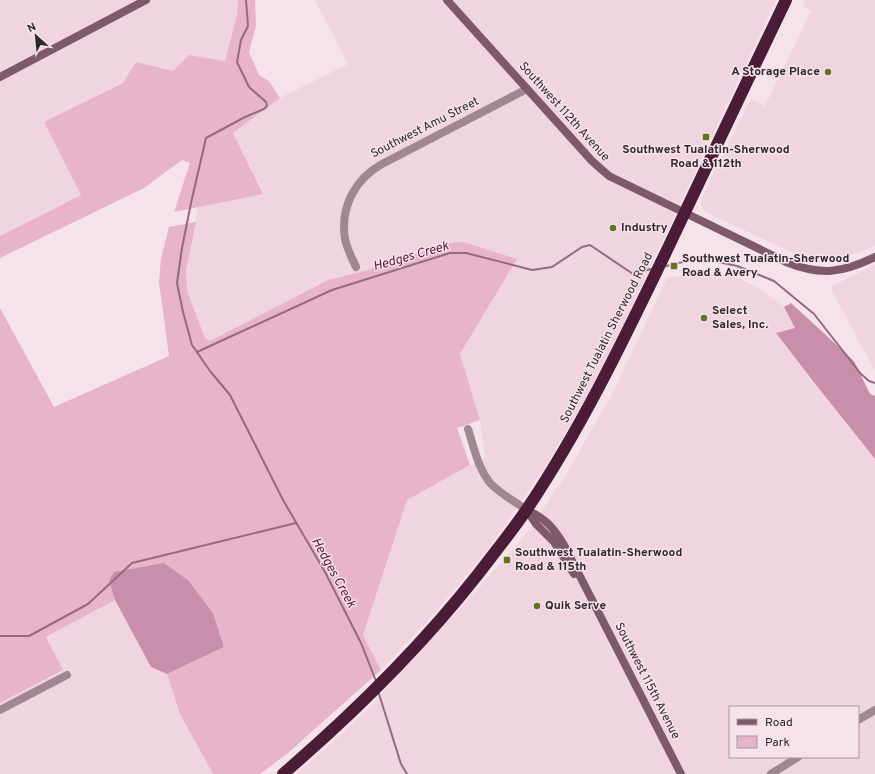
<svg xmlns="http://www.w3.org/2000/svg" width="875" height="774" viewBox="0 0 875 774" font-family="Overpass,sans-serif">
  <rect width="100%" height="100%" fill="#f6e2eb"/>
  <path fill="#f0d4e0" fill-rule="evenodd" d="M 0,0 L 238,0 L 237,15 L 226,61 L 189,55 L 173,71 L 136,62 L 123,83 L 44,122 L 81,195 L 0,236 Z
    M 315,0 L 776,0 L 617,338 L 585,400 L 541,473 L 484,554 L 431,617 L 381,670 L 363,635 L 407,500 L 485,457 L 480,420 L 460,354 L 517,259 L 464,242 L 448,243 L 368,270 L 328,280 L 210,341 L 205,338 L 187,292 L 186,270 L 198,207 L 263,193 L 233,133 L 280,98 L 348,64 Z
    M 805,0 L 875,0 L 875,246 L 841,259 L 821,261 L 804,258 L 707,213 L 703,209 L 701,205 L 701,199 L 751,99 L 765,106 L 811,11 L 802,6 Z
    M 875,265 L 875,371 L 830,287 Z
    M 700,273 L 731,274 L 762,290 L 784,307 L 796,328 L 776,333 L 813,381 L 875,459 L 875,774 L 295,774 L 322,752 L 366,711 L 478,589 L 526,534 L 566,475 L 613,392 L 667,278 ZM 730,707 L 858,707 L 858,757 L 730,757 Z
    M 115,600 L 151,667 L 167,674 L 180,714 L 213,774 L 0,774 L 0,703 L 63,670 L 46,637 Z"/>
  <path fill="#e8b4cc" d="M 238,0 L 255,0 L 256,26 L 249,52 L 259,75 L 269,81 L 280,98 L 233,133 L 263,194 L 174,212 L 190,163 L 182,160 L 144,188 L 0,258 L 0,236 L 81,195 L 44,122 L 123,83 L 136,62 L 173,71 L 189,55 L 225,61 L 237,15 Z
    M 196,222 L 186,270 L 187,291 L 205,338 L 210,341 L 328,280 L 368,270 L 448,243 L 464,242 L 517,259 L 460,354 L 480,420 L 457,428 L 470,465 L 407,500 L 363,635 L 381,670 L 288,753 L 260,774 L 213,774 L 180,714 L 167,674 L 224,647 L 213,613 L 189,581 L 109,581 L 115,600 L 46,637 L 63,670 L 0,703 L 0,308 L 54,407 L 169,356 L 159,282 L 161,258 L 169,227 Z"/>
  <path fill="#c98faa" d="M 791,303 L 854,361 L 870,394 L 875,396 L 875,459 L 813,381 L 776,333 L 795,328 L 784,307 Z
    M 164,563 L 189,581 L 213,613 L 224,647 L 167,674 L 151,667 L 115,600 L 109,581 L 114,572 Z"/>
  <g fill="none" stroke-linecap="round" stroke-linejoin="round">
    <path stroke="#946a7e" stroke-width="2" d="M 246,0 L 248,26 L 241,40 L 237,62 L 249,87 L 266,102 L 267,106 L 264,109 L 245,117 L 206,138 L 191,203 L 182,248 L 177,283 L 183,312 L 192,345 L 210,371 L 230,395 L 283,500 L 325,572 L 361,643 L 376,681
      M 666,266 L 700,258 L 737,266 L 774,281 L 814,314 L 861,374 L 869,381 L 875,383
      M 197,352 L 332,290 L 450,253 L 466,253 L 532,270 L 552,267 L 582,247 L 590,245 L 633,274 L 651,269
      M 0,636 L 29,636 L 88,604 L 132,563 L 296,523
      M 379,694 L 401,764 L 407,774"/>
    <path stroke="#a18792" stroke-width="8" d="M 356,267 C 352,258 347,249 345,239 C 340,207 355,179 382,164 L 527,89
      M 468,429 C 474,447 478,469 491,484 C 501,494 515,502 527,510
      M 0,710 L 67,675
      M 858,720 L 875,710
      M 771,774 L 798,757"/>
    <path stroke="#7d596a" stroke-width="8" d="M 447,0 L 592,161 L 609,176 L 786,262 C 821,276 842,273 875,257
      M 0,77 L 146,0
      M 527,510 C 546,519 553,527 564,545 L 681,774
      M 527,510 L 536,524 L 554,542 L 574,574"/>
    <path stroke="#4b1c35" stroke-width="12" d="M 283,774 C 355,712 421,647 479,573 C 495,552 512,531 527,509 C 582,427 624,339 667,250 C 707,166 746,83 786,0"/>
  </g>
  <g fill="#627322" stroke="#f6e2eb" stroke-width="1.5">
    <circle cx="828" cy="72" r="4"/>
    <rect x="702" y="133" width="8" height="8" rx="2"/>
    <circle cx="613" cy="228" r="4"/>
    <rect x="670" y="262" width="8" height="8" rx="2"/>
    <circle cx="704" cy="318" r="4"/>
    <rect x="503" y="556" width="8" height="8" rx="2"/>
    <circle cx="537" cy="606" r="4"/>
  </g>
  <g text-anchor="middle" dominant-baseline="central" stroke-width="3" stroke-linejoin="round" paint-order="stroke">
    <g font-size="12" font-weight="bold" fill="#2f282b" stroke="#f6e2eb" text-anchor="start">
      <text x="820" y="72" text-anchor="end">A Storage Place</text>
      <text x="706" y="150" text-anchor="middle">Southwest Tualatin-Sherwood<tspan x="706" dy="14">Road &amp; 112th</tspan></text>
      <text x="621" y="228">Industry</text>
      <text x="682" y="259">Southwest Tualatin-Sherwood<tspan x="682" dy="14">Road &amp; Avery</tspan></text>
      <text x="712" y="311">Select<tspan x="712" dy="14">Sales, Inc.</tspan></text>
      <text x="515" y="553">Southwest Tualatin-Sherwood<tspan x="515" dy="14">Road &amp; 115th</tspan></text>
      <text x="545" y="606">Quik Serve</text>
    </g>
    <g font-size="12" fill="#2f282b" stroke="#f6e2eb">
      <text transform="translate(564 112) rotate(48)">Southwest 112th Avenue</text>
      <text transform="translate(425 128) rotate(-27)">Southwest Amu Street</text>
      <text transform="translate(607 338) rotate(-63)">Southwest Tualatin Sherwood Road</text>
      <text transform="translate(647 681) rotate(63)">Southwest 115th Avenue</text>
    </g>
    <g font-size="13" font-style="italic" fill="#5c173e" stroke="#f6e2eb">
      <text transform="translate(411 257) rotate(-16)">Hedges Creek</text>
      <text transform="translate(333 573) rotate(61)">Hedges Creek</text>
    </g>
  </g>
  <rect x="729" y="706" width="130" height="52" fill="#f6e2eb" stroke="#a6989e"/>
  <rect x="737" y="719" width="20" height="6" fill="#7d596a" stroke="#a6989e"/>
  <text x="765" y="726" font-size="12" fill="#2f282b">Road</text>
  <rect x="737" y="736" width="20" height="12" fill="#e8b4cc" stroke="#a6989e"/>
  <text x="765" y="746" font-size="12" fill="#2f282b">Park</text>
  <g transform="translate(36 36) rotate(333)" stroke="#f6e2eb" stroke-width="3" paint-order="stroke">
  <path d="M0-3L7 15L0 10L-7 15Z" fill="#2f282b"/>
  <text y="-6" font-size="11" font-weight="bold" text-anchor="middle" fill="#2f282b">N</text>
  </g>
</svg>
